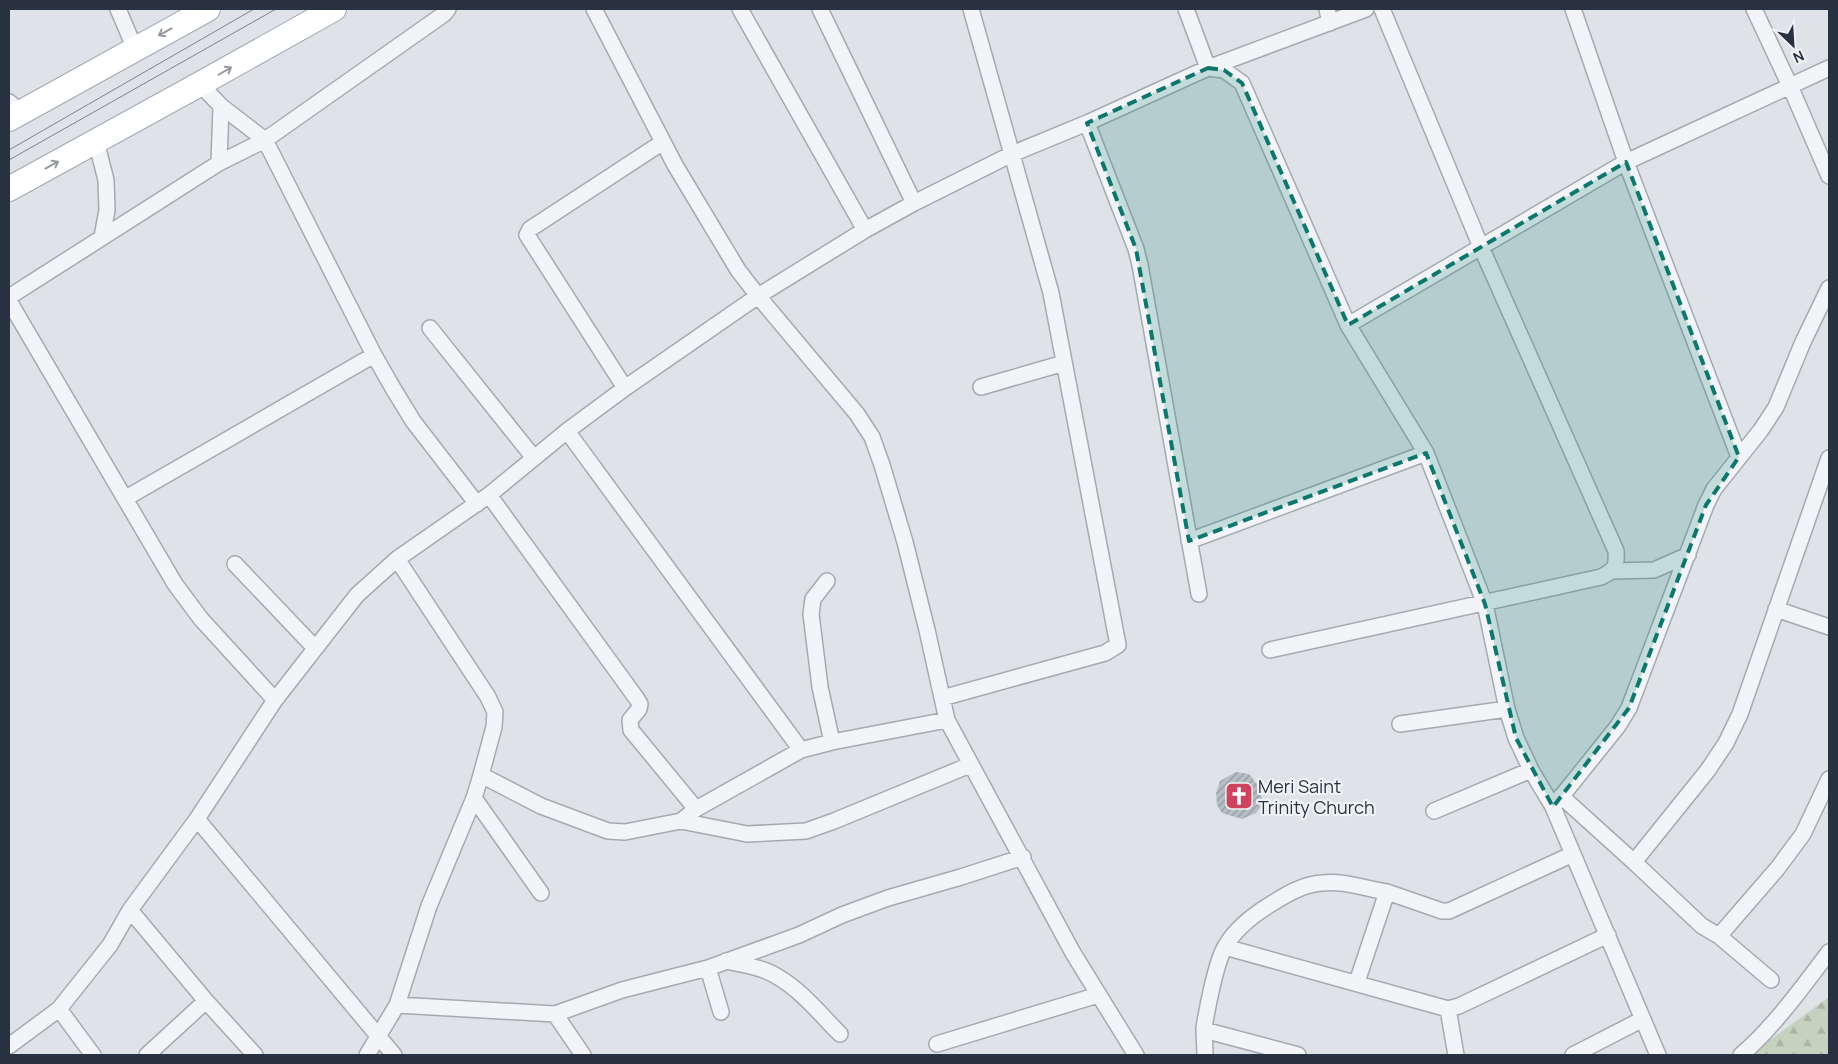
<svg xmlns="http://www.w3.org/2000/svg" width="1838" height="1064" viewBox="0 0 1838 1064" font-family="Manrope,sans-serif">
  <defs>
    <pattern id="forest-firs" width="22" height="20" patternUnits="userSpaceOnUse" patternTransform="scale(1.25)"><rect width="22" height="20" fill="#c6d2c0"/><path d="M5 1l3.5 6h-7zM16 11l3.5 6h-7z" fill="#aab5a6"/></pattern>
    <pattern id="building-hatch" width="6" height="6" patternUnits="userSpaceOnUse" patternTransform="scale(1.25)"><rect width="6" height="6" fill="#b6bdc5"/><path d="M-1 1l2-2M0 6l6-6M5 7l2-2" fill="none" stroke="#949aa1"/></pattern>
  </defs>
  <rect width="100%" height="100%" fill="#dfe3e8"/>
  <path fill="url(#forest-firs)" d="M 1829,997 L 1829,1055 L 1749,1055 Z"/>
  <path fill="url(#building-hatch)" d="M 1236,772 L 1249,774 L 1260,788 L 1262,799 L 1262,805 L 1256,813 L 1242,819 L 1222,813 L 1217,805 L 1216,793 L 1220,781 Z"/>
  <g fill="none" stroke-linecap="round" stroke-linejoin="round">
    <defs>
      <path id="street" d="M 118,9 L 135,49
        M 594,9 L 675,165 L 738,270 L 758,296 L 857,414 L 872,437 L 882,465 L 905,542 L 927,630 L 947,720 L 1073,953 L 1136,1055
        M 740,9 L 865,230
        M 820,9 L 914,203
        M 1186,9 L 1208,68 L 1224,70 L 1242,83 L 1348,325 L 1426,453 L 1485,604 L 1507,709 L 1516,738 L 1531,770 L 1553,807 L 1658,1055
        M 1327,9 L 1330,23
        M 1573,9 L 1626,162 L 1739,457
        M 1754,9 L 1790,86 L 1829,176
        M 200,84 L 221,106 L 265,140 L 374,355 L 394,390 L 413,421 L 477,504
        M 9,102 L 21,112
        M 1087,123 L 1136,249 L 1140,265 L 1199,594
        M 96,141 L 106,180 L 107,210 L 102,237
        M 219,163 L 221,106
        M 9,297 L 219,163 L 265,140 L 444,14 L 448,9
        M 9,301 L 175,584 L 201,619 L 275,700
        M 1348,325 L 1626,162 L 1829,68
        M 430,328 L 534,458
        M 981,387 L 1064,363
        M 625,388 L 527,235 L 530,229 L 663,142
        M 567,431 L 801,750
        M 489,495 L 637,699 L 640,704 L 639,709 L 630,720 L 631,730 L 696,809
        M 126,498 L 374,355
        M 1189,541 L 1426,453
        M 397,559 L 488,697 L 495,712 L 494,727 L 481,775 L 474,798 L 429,906 L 397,1005 L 555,1014 L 583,1055
        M 235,564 L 315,648
        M 1612,571 L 1654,570 L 1688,555
        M 827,581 L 813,599 L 811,614 L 820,687 L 832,742
        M 1776,609 L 1829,627
        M 1270,650 L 1601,577 C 1615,570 1617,567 1616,551 L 1481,247 L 1382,9
        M 942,698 L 1105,653 L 1118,645 L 1051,293 L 971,9
        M 947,720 L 832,742 L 801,750 L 696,809 L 681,821 L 747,834 L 806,831 L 834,821 L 970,765
        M 1400,724 L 1507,709
        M 481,775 L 541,806 L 608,831 L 625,832 L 681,821
        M 1561,796 L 1634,862
        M 474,798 L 541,893
        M 1553,807 L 1618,726 L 1629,708 L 1706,505 L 1714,489 L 1761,430 L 1776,407 L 1803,342 L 1829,288
        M 1434,811 L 1531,770
        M 130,910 L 206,1001
        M 1719,936 L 1777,869 L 1803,834 L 1829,779
        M 1225,947 L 1448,1009 L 1459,1006 L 1608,935
        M 726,961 C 743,965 763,967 778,977 C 802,991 821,1015 840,1034
        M 708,968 L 799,935 L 842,915 L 888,898 L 961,877 L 1023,857
        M 1771,980 L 1719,936 L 1702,926 L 1634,862 L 1708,770 L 1726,743 L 1740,714 L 1829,458
        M 1357,982 L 1387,892 L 1442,911 L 1449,911 L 1573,854
        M 1448,1009 L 1456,1055
        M 555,1014 L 622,990 L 708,968 L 721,1012
        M 1204,1030 L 1298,1055
        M 937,1044 L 1098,995
        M 9,1046 L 59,1009
        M 93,1055 L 59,1009 L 110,945 L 130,910 L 197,819
        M 147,1055 L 206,1001 L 255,1055
        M 367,1055 L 397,1005
        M 394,1055 L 197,819 L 275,700 L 357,595 L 397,559 L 489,495 L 567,431 L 625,388 L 758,296 L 865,230 L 914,203 L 1012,154 L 1087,123 L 1208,68 L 1366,9
        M 1205,1055 C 1205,1046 1204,1037 1204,1028 C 1207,1009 1216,962 1225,947 C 1236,927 1257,912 1276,901 C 1290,892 1305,884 1322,883 C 1343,880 1366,889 1387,892
        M 1573,1055 L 1643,1019
        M 1741,1055 C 1773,1028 1804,985 1829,952"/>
      <path id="primary" d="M 9,119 L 208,9
        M 9,189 L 200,84 L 334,9"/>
    </defs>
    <use href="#street" stroke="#a4aab2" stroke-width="18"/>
    <use href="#primary" stroke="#9ea8b4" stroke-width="26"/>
    <use href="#street" stroke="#f2f4f7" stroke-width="15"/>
    <use href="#primary" stroke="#fff" stroke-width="24"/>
    <path stroke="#788392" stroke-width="1" d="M 9,150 L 254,9
      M 9,160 L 276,9"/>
  </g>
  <defs><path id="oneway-shaft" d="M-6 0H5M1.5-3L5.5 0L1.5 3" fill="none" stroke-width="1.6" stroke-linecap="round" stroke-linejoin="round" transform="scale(1.25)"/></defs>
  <g stroke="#9498a0">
    <use href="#oneway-shaft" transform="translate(165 32) rotate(151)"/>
    <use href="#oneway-shaft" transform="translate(225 71) rotate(-30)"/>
    <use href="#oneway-shaft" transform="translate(52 165) rotate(-29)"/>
  </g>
  <path fill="#0f766e" fill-opacity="0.2" stroke="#0f766e" stroke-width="4" stroke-dasharray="10 6" stroke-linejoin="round" d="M 1208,68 L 1224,70 L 1242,83 L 1348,325 L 1626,162 L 1739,457 L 1706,505 L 1629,708 L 1553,807 L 1516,738 L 1485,604 L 1426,453 L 1189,541 L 1136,249 L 1087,123 Z"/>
  <defs>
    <symbol id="church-square" viewBox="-11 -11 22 22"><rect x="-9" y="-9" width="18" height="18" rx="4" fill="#ce435e" stroke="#eff2f6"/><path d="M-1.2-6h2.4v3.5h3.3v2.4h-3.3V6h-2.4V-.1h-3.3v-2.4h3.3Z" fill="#fff"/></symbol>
  </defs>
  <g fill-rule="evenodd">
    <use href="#church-square" x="1223" y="780" width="32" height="32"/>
  </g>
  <g text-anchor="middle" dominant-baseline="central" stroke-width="4.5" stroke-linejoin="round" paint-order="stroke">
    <g font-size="18" fill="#283240" stroke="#eff2f6" text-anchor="start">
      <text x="1258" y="786">Meri Saint<tspan x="1258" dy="21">Trinity Church</tspan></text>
    </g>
  </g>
  <rect width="1838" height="1064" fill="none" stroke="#283240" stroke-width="20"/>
  <g transform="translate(1793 45) rotate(155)" stroke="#eff2f6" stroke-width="4" paint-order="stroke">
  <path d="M0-4L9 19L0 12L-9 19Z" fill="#283240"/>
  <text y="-8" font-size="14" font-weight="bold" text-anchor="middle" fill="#283240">N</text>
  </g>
</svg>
